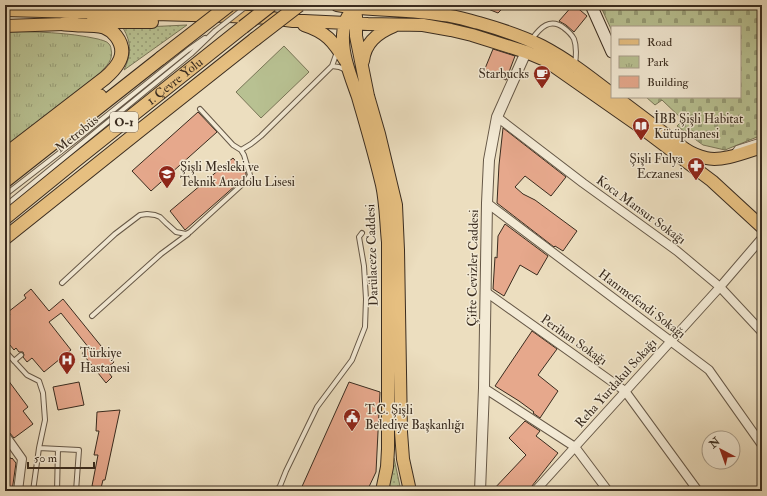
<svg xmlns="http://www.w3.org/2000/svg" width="767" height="496" viewBox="0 0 767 496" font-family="'IM FELL Double Pica',serif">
  <defs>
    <pattern id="grass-dots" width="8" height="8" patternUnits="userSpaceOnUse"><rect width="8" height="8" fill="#b8c192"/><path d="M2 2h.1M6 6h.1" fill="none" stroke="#979d77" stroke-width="1.8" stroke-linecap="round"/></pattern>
    <pattern id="cemetery-stones" width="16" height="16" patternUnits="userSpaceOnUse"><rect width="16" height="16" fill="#b8c192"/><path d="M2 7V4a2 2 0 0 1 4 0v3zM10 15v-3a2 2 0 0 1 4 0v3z" fill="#979d77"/></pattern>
    <pattern id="park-tufts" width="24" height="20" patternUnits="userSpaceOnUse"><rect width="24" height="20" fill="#b8c192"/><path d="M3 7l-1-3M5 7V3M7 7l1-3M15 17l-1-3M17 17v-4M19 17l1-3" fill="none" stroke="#979d77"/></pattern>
  </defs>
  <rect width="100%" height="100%" fill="#ecdebf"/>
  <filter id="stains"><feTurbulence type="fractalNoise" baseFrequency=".005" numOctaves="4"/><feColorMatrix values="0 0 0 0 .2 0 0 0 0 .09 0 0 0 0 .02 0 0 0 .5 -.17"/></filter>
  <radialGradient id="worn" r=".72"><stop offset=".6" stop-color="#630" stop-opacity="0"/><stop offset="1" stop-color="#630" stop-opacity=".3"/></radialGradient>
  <path fill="url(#grass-dots)" stroke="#797658" d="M 187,25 L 124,70 C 131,55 132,43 123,28 Z
    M 392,458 L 394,458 L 401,491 L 388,491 Z"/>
  <path fill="url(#cemetery-stones)" stroke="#797658" d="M 600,5 L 762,5 L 762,135 L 725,150 L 703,145 L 677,126 L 683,120 L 662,100 L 655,105 L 646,97 L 740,97 L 740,27 L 612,27 L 612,31 Z"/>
  <path fill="url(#park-tufts)" stroke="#797658" d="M 5,31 C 36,32 67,32 98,39 C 101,40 107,41 109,44 C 110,45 111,47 111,49 C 114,60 106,66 100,73 L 5,150 Z"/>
  <path fill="#b8c192" stroke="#797658" d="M 284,46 L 309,72 L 261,118 L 236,92 Z"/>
  <path fill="#e6a88c" stroke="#3a2c1f" d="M 478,5 L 506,5 L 498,13 Z
    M 573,5 L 574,5 L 587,16 L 574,32 L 566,25 L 559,21 Z
    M 493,49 L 515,56 L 506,80 L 484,71 Z
    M 198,112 L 217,132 L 151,191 L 132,171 Z
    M 503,128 L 566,177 L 551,196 L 525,176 L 515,187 L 523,194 L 535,200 L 577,231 L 563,251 L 555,246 L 554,247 L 497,203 L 499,165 Z
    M 233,158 L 246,173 L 246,175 L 244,178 L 185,230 L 170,211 Z
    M 505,224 L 548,256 L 537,275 L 520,265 L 504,296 L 493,289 L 495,257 L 497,258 L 498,236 Z
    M 31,289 L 49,311 L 63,299 L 114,362 L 106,369 L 112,377 L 106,383 L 82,353 L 89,348 L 61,313 L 49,322 L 71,350 L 44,372 L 32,358 L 27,362 L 23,357 L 24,355 L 23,352 L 19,352 L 16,348 L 14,350 L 5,339 L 5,319 L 10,315 L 8,312 L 26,298 L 24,295 Z
    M 532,331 L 557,349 L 538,375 L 558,391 L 540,418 L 533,413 L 534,412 L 519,401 L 495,386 Z
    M 5,376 L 28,407 L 23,411 L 33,424 L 14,438 L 9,432 L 5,430 Z
    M 79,382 L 84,405 L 58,410 L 53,387 Z
    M 349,382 L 380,392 L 376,472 L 367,491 L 300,491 Z
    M 120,410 L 105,480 L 103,480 L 101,488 L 92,486 L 98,455 L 94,455 L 99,431 L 96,431 L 97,412 Z
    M 525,421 L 540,431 L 536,436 L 558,453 L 528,491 L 492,491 L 526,455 L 509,438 Z
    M 5,450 L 11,459 L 12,458 L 16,463 L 12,491 L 5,491 Z"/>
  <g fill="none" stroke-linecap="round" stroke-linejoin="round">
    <defs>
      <path id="service" d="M 532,39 C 540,28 550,17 564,28 C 568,31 572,35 574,39 C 577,47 576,57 575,64
        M 337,52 L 332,66 L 339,67 L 346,70
        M 241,150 L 251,144 L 261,136 L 332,66
        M 734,152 L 737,148 L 762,140
        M 5,195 L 81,136 L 188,50 L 205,38
        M 5,206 L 191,54 L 215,31
        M 62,283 L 115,234 L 140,215 L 147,214 L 155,215 L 160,217 L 166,223 L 176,232 L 186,234 L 190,232 L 247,180 L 250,175 L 244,155 L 241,150 L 233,145 L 200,109
        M 92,316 L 161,254 L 188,234
        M 5,351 L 27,375 L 39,381 L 43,393 L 45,420 L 39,448 L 33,491
        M 14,361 L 21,355
        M 39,448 L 79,450 L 76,491
        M 57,491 L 58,449
        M 276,491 L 280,486 L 286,471 L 317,407 L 352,360 L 365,327 L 366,299 L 364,266 L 359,237 L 362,233"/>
      <path id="minor" d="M 497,117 L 583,183 L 677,251 L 720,287 L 762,332
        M 487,203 L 709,370 L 762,445
        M 486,292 L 625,391 L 698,491
        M 484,388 L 575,447 L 608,491
        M 5,435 L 22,459 L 18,491
        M 535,491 L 720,287 L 762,238"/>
      <path id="tertiary" d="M 480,491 L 484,388 L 487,203 L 489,160 L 497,117 L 526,52"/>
      <path id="secondary" d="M 591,5 L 612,52"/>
      <path id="primary" d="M 337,5 C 372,11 408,9 443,15 C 455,16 467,20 479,23 C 500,29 522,36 542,46 C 567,59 590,77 612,94
        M 355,8 C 346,16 344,23 343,35 C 342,56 351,77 358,97 C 366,125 375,155 382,185 C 386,203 386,223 388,242 L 388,449 L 387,467 L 382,491
        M 5,10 L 229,16 L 271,18 L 293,21 L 304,21 L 368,24 L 423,25 L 451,30 L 472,35 L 526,52 L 545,60 L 635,123 L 712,181 L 762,227
        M 356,16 L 356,36 L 368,96 L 379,134 L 396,205 L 398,250 L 401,432 L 403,459 L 410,491
        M 92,22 L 152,22
        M 304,25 C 326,32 333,41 345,60
        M 5,26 L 64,24 L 74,23
        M 363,61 C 365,43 377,33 394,26
        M 616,97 L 685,149 C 691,153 698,156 706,158 C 722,162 746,152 762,147"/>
      <g id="trunk">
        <path d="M 5,155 L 105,78 C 118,67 129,53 116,36 C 113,32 109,29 104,27 C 97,25 90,25 82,25 C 76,25 70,24 64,24"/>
        <path d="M 5,167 L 100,96"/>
        <path d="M 5,181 L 161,58"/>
        <path id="s1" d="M 5,218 L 75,161 L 243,27"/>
        <path d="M 5,238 L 139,131 L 255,39"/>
      </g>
    </defs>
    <use href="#service" stroke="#665847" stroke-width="6"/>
    <use href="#minor" stroke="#665847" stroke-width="10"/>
    <use href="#tertiary" stroke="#665847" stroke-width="12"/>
    <use href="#secondary" stroke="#3a2c1f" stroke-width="13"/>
    <use href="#primary" stroke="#3a2c1f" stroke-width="14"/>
    <use href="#trunk" stroke="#3a2c1f" stroke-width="15"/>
    <use href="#service" stroke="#f3ead5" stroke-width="4"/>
    <use href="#minor" stroke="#f3ead5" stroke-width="8"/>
    <use href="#tertiary" stroke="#f3ead5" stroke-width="10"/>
    <use href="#secondary" stroke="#f3ead5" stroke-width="11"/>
    <use href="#primary" stroke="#e6bf80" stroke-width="12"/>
    <use href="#trunk" stroke="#e6bf80" stroke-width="13"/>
    <defs>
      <path id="service-bridge" d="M 215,31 L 248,5"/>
      <path id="trunk-bridge" d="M 243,27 L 271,5
        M 255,39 L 299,5
        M 161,58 L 229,5"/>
    </defs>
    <use href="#service-bridge" stroke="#665847" stroke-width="6" stroke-linecap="butt"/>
    <use href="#trunk-bridge" stroke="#3a2c1f" stroke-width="15" stroke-linecap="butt"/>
    <use href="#service-bridge" stroke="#f3ead5" stroke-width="4"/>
    <use href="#trunk-bridge" stroke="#e6bf80" stroke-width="13"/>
  </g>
  <defs>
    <symbol id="cafe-pin" viewBox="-11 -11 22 30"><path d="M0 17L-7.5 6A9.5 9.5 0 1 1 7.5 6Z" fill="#8f2418" stroke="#f3ead5"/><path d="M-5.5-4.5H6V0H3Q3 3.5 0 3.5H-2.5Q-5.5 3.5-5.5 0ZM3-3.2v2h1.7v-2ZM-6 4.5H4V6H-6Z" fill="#fff"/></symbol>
    <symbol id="library-pin" viewBox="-11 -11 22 30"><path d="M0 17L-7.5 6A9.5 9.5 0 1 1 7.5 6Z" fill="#8f2418" stroke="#f3ead5"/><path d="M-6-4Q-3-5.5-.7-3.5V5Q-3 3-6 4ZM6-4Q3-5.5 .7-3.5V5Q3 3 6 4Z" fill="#fff"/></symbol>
    <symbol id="pharmacy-pin" viewBox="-11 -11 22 30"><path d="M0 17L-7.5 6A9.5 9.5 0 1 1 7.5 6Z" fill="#8f2418" stroke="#f3ead5"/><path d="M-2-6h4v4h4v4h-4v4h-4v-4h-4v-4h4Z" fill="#fff"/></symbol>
    <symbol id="school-pin" viewBox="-11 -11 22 30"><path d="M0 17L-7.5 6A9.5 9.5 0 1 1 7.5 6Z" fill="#8f2418" stroke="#f3ead5"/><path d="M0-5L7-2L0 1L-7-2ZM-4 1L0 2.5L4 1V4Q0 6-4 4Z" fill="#fff"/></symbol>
    <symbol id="hospital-pin" viewBox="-11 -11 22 30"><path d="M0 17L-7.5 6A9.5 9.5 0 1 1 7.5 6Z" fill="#8f2418" stroke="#f3ead5"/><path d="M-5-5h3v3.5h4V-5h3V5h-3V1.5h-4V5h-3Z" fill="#fff"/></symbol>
    <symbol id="civic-pin" viewBox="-11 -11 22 30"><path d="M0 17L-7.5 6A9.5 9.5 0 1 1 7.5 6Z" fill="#8f2418" stroke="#f3ead5"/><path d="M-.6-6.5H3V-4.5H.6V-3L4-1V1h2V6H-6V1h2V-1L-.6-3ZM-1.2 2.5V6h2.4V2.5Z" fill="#fff"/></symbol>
  </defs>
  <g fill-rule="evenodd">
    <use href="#cafe-pin" x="532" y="64" width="20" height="27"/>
    <use href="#library-pin" x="631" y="116" width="20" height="27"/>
    <use href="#pharmacy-pin" x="686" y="156" width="20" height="27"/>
    <use href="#school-pin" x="157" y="164" width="20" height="27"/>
    <use href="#hospital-pin" x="57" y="350" width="20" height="27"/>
    <use href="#civic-pin" x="342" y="407" width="20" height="27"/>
  </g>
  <g text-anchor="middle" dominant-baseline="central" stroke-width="3" stroke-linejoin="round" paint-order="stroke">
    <rect fill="#f3ead5" stroke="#726556" stroke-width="1" x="110" y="112" width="28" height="20" rx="3"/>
    <g font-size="12" font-weight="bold" fill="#3a2c1f">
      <text x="124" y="122">O-1</text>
    </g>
    <g font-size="13" fill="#3a2c1f" stroke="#f3ead5" text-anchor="start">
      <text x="529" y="74" text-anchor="end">Starbucks</text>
      <text x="654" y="119">İBB Şişli Habitat<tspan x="654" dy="15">Kütüphanesi</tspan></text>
      <text x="683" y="159" text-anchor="end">Şişli Fulya<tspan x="683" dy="15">Eczanesi</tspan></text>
      <text x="180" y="167">Şişli Mesleki ve<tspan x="180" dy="15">Teknik Anadolu Lisesi</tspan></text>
      <text x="80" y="353">Türkiye<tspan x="80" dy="15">Hastanesi</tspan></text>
      <text x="365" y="410">T.C. Şişli<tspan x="365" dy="15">Belediye Başkanlığı</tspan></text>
    </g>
    <g font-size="13" fill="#3a2c1f" stroke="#f3ead5">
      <text stroke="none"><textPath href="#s1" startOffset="218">1. Çevre Yolu</textPath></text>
      <text transform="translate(77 134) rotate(-39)">Metrobüs</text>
      <text transform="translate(641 210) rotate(36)">Koca Mansur Sokağı</text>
      <text transform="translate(372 255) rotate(-92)">Darülaceze Caddesi</text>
      <text transform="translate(473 268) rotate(-89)">Çifte Cevizler Caddesi</text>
      <text transform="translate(642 304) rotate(37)">Hanımefendi Sokağı</text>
      <text transform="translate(574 340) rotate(35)">Perihan Sokağı</text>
      <text transform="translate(616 383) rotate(-48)">Reha Yurdakul Sokağı</text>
    </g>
  </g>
  <rect width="767" height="496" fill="none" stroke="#ecdebf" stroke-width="20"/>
  <rect x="6" y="6" width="755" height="484" fill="none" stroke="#3a2c1f" stroke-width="2"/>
  <rect x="10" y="10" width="747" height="476" fill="none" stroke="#3a2c1f"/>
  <rect x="611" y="26" width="130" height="72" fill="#f3ead5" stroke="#a99e8c"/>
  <rect x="619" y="39" width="20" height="6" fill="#e6bf80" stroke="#a99e8c"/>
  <text x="647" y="46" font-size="12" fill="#3a2c1f">Road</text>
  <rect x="619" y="56" width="20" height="12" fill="url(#park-tufts)" stroke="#a99e8c"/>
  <text x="647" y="66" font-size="12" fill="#3a2c1f">Park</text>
  <rect x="619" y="76" width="20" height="12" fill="#e6a88c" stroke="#a99e8c"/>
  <text x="647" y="86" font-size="12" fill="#3a2c1f">Building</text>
  <g transform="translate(721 450) rotate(319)"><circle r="19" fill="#f3ead5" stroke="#a99e8c"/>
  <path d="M0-3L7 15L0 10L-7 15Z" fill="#8f2418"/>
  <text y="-6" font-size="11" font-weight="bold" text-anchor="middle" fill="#3a2c1f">N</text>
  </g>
  <path d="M28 462v6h66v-6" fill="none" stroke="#3a2c1f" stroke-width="2"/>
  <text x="34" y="462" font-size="12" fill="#3a2c1f" stroke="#f3ead5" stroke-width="3" paint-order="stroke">50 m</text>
  <rect width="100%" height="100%" filter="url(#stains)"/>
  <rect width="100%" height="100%" fill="url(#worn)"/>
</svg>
